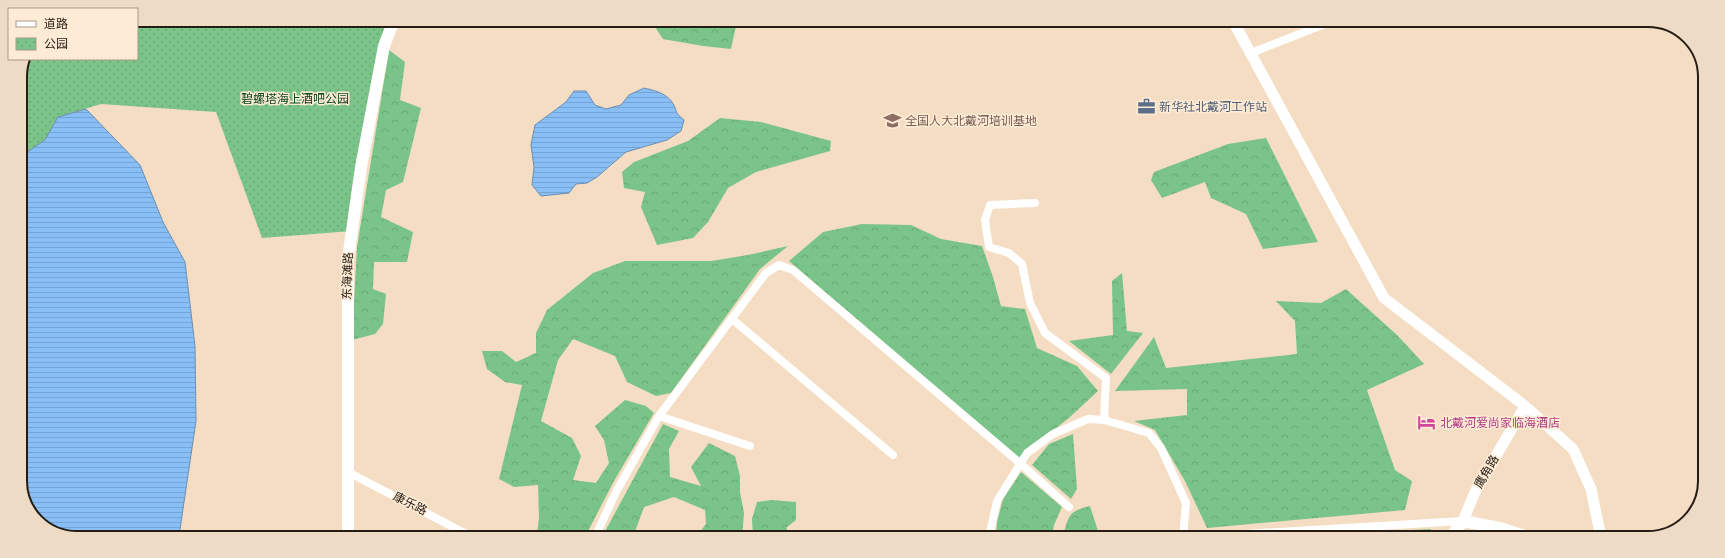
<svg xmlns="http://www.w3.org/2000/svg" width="1725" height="558" viewBox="0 0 1725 558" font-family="'Sofia Sans Condensed','Noto Sans SC',sans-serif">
  <defs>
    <pattern id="forest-crowns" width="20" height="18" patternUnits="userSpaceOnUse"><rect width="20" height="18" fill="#7bc489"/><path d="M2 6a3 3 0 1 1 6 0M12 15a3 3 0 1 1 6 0" fill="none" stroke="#6aa875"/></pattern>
    <pattern id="park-dots" width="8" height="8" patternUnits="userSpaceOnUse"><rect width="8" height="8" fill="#7bc489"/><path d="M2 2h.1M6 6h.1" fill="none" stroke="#6aa875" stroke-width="1.8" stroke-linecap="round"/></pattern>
    <pattern id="water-rules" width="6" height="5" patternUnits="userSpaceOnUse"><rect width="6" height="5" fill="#89bff7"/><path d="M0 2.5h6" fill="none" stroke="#76a4d3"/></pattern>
  </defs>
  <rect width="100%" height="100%" fill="#f4ddc2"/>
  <path fill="url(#forest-crowns)" d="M 651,21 L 737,21 L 731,49 L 703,46 L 663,39 Z
    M 389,50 L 405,62 L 400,100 L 421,108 L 403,182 L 386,190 L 381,217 L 413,232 L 407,262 L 374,262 L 373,289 L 386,294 L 383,324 L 375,334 L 352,340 L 357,247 Z
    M 720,118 L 761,122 L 831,141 L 830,151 L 756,172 L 728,188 L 708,222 L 693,238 L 657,245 L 641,207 L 645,192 L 624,188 L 622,172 L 634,162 L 688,141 Z
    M 1266,138 L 1318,242 L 1263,249 L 1246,214 L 1211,198 L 1205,182 L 1162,198 L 1151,180 L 1154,172 L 1228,144 Z
    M 862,224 L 911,225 L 941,239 L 982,246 L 993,277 L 1001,306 L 1025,309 L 1037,348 L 1077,366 L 1098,391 L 1070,417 L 1019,458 L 789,261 L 823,232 Z
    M 788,246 L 760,269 L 671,393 L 656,396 L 627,382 L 615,356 L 573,339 L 558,360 L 541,421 L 572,438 L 581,456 L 573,480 L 596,483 L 609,463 L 604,440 L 595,426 L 625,400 L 646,406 L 654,413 L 614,481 L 585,537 L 541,537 L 537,535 L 539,517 L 538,485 L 514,487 L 499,479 L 522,385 L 505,382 L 487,369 L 482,351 L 502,351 L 516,362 L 536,353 L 536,333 L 547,310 L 593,273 L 625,261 L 711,261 L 748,255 Z
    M 1122,273 L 1127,331 L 1143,333 L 1111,374 L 1069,341 L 1113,335 L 1112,281 Z
    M 1346,289 L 1397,335 L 1424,364 L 1367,390 L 1395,470 L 1412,481 L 1405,510 L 1207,528 L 1185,481 L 1155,430 L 1134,421 L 1187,415 L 1187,389 L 1115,391 L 1154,337 L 1166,368 L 1297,354 L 1295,321 L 1276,301 L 1321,303 Z
    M 663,424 L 679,431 L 669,449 L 670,477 L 701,486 L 691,467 L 709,443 L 735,456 L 740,476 L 740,492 L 744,513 L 742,537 L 696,537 L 706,524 L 705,510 L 674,497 L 644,507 L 633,537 L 602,537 Z
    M 1073,434 L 1077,489 L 1071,499 L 1032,465 L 1049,444 Z
    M 1021,472 L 1062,507 L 1054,525 L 1052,537 L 996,537 L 997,522 L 1003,499 Z
    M 772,500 L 796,502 L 796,520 L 787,527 L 786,537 L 753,537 L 752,519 L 757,502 Z
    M 1090,506 L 1098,531 L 1094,537 L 1063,537 C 1068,517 1068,511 1090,506 Z
    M 1431,529 L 1427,538 L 1293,538 L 1293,537 Z"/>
  <path fill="url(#park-dots)" d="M 137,20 L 398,20 L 380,67 L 352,231 L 262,238 L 216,112 L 101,104 L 58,117 L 45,140 L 20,157 L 20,77 L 28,59 L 137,59 Z"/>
  <path fill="url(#water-rules)" stroke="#6b8eb3" d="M 644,88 C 653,90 666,93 672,102 C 678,111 673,111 684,120 L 681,131 L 667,140 L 626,152 L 597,177 L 587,183 L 576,184 L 569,193 L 541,196 L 532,185 L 534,167 L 531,145 L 535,125 L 566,102 L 574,91 L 586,91 L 595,105 L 606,109 L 621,105 L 629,95 Z
    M 86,109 L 140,165 L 163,222 L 185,262 L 195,346 L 196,421 L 179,536 L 62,536 L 34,518 L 20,485 L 20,157 L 45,140 L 58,117 Z"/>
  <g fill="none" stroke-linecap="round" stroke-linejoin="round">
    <path stroke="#fff" stroke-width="8" d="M 1251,53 L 1330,22
      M 1035,203 L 990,205 L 985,220 L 989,247 L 1009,253 L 1022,264 L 1030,303 L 1045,333 L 1106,378 L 1104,420
      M 732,319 L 893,455
      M 659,416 L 750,446
      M 348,472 L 472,537
      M 595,537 L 616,492 L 659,416 L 766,273 L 779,265 L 793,270 L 1021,464 L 1069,507
      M 989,537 L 997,501 L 1027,453 L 1053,434 L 1088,419 L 1104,420 L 1149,433 L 1161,448 L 1186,503 L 1183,537
      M 1194,537 L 1463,521"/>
    <path stroke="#fff" stroke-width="11" d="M 1233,21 L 1384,298 L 1525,406 L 1573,449 L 1591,489 L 1601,538
      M 1463,521 L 1475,492 L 1525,406"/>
    <path stroke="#fff" stroke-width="12" d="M 348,536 L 348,259 L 361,167 L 384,46 L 394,20
      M 1450,538 L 1463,521 L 1500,528 L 1531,538"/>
  </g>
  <defs>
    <symbol id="office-bare" viewBox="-9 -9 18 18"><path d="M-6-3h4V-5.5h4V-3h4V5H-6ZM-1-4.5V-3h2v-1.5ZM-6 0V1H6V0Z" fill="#5c6f8a" stroke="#feebd5" stroke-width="2.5" paint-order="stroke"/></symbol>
    <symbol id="school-bare" viewBox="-9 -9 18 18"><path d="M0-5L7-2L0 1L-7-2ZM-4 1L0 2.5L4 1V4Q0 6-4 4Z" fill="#8d6e63" stroke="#feebd5" stroke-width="2.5" paint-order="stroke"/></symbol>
    <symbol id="hotel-bare" viewBox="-9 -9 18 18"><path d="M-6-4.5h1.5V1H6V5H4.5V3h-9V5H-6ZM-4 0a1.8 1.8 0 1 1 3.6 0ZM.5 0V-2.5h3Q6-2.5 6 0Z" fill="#d1479c" stroke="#feebd5" stroke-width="2.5" paint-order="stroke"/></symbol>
  </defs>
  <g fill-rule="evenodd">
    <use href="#office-bare" x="1134" y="94" width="25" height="25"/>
    <use href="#school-bare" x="880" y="108" width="25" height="25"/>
    <use href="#hotel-bare" x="1414" y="410" width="25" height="25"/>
  </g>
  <g text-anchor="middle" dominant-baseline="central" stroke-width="3" stroke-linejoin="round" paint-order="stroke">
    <g font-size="12" fill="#08471e" stroke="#feebd5">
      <text x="295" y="99">碧螺塔海上酒吧公园</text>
    </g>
    <g font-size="12" fill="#4e5e75" stroke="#feebd5" text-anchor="start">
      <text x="1159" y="107">新华社北戴河工作站</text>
    </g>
    <g font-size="12" fill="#785e54" stroke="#feebd5" text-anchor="start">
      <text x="905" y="121">全国人大北戴河培训基地</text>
    </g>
    <g font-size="12" fill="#251d13" stroke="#feebd5">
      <text transform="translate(348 276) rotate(-88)">东海滩路</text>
      <text transform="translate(1487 472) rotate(-60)">鹰角路</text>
      <text transform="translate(410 504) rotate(27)">康乐路</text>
    </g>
    <g font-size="12" fill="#b23c85" stroke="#feebd5" text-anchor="start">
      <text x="1440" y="423">北戴河爱尚家临海酒店</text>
    </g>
  </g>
  <path d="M0 0H1725V558H0ZM77 27H1648A50 50 0 0 1 1698 77V481A50 50 0 0 1 1648 531H77A50 50 0 0 1 27 481V77A50 50 0 0 1 77 27Z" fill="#eddbc5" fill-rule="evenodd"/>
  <path fill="none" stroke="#251d13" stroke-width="2" d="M77 27H1648A50 50 0 0 1 1698 77V481A50 50 0 0 1 1648 531H77A50 50 0 0 1 27 481V77A50 50 0 0 1 77 27Z"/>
  <rect x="8" y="8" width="130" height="52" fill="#feebd5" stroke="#a79987"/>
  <rect x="16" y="21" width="20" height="6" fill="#ffffff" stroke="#a79987"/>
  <text x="44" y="28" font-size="12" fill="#251d13">道路</text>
  <rect x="16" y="38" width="20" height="12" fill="url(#park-dots)" stroke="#a79987"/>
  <text x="44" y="48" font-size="12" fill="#251d13">公园</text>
</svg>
